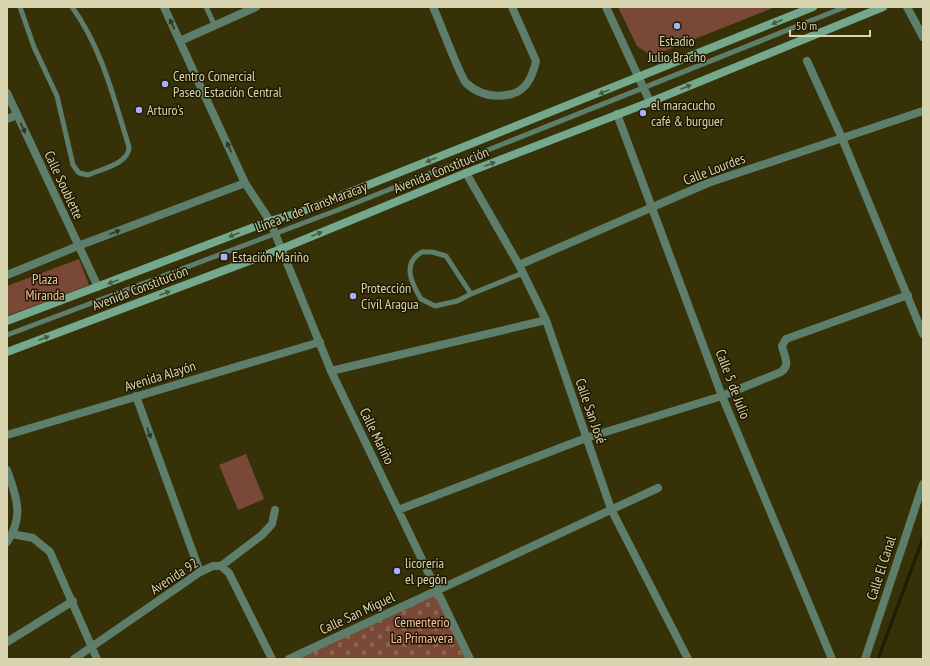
<svg xmlns="http://www.w3.org/2000/svg" width="930" height="666" viewBox="0 0 930 666" font-family="'PT Sans Narrow',sans-serif">
  <defs>
    <pattern id="cemetery-stones" width="16" height="16" patternUnits="userSpaceOnUse"><rect width="16" height="16" fill="#7a4836"/><path d="M2 7V4a2 2 0 0 1 4 0v3zM10 15v-3a2 2 0 0 1 4 0v3z" fill="#8c6251"/></pattern>
  </defs>
  <rect width="100%" height="100%" fill="#373108"/>
  <path fill="#7a4836" d="M 618,7 L 775,7 L 652,56 L 637,46 Z
    M 79,259 L 89,285 L 7,316 L 7,286 Z
    M 246,454 L 264,499 L 238,510 L 219,465 Z"/>
  <path fill="url(#cemetery-stones)" d="M 435,591 L 470,659 L 291,659 Z"/>
  <g fill="none" stroke-linecap="round" stroke-linejoin="round">
    <path stroke="#1f1b04" stroke-width="3" d="M 878,659 L 923,538"/>
    <path stroke="#5e7e6c" stroke-width="5" d="M 20,7 L 34,47 L 57,96 L 73,165 L 79,173 L 88,175 C 101,169 129,164 129,147 C 114,99 102,48 72,7
      M 206,7 L 215,26
      M 422,252 L 432,252 L 446,256 L 471,294 L 457,301 L 435,306 L 421,299 C 412,284 401,263 422,252 Z
      M 471,294 L 523,273
      M 7,335 L 343,208 L 845,7"/>
    <path stroke="#5e7e6c" stroke-width="8" d="M 164,7 L 245,183 L 270,221 L 331,371 L 470,659
      M 433,7 C 439,19 460,77 466,83 C 479,95 495,98 512,94 C 527,90 533,75 536,61 L 512,7
      M 606,7 L 650,102
      M 907,7 L 923,37
      M 180,41 L 256,7
      M 807,61 L 842,138 L 923,334
      M 7,93 L 98,287
      M 617,114 L 722,396 L 832,659
      M 7,119 L 17,115
      M 466,173 L 519,265 L 546,320 L 611,509 L 688,659
      M 519,265 L 708,183 L 923,111
      M 7,275 L 78,246 L 245,183
      M 331,371 L 546,320
      M 136,396 L 200,572
      M 7,435 L 320,342
      M 7,470 C 16,496 25,516 7,542
      M 398,510 L 586,438 L 722,396 L 781,372 C 791,365 784,356 782,346 L 786,339 L 908,295
      M 12,534 L 33,538 L 50,552 L 97,659
      M 221,566 L 262,535 L 272,524 L 275,510
      M 7,642 L 73,601
      M 74,659 L 200,572 L 213,566 L 221,566 L 229,573 L 272,659
      M 289,659 L 658,488
      M 865,659 L 923,484"/>
    <path stroke="#75a98e" stroke-width="8" d="M 7,321 L 270,221 L 298,213 L 813,7
      M 7,352 L 281,249 L 466,173 L 650,102 L 883,7"/>
  </g>
  <defs><path id="oneway-solid" d="M-6-.8H1V-3.2L6.5 0L1 3.2V.8H-6Z"/></defs>
  <g fill="#455a40">
    <use href="#oneway-solid" transform="translate(777 22) rotate(158)"/>
    <use href="#oneway-solid" transform="translate(686 87) rotate(-22)"/>
    <use href="#oneway-solid" transform="translate(604 92) rotate(158)"/>
    <use href="#oneway-solid" transform="translate(431 160) rotate(158)"/>
    <use href="#oneway-solid" transform="translate(490 164) rotate(-21)"/>
    <use href="#oneway-solid" transform="translate(317 234) rotate(-22)"/>
    <use href="#oneway-solid" transform="translate(234 235) rotate(159)"/>
    <use href="#oneway-solid" transform="translate(113 282) rotate(159)"/>
    <use href="#oneway-solid" transform="translate(165 293) rotate(-21)"/>
    <use href="#oneway-solid" transform="translate(44 338) rotate(-21)"/>
  </g>
  <g fill="#303720">
    <use href="#oneway-solid" transform="translate(172 24) rotate(-115)"/>
    <use href="#oneway-solid" transform="translate(23 128) rotate(65)"/>
    <use href="#oneway-solid" transform="translate(229 147) rotate(-114)"/>
    <use href="#oneway-solid" transform="translate(115 232) rotate(-21)"/>
    <use href="#oneway-solid" transform="translate(149 433) rotate(70)"/>
  </g>
  <g fill="#abaffb" stroke="#1d1900" stroke-width="1.5">
    <circle cx="677" cy="26" r="4"/>
    <circle cx="165" cy="84" r="4"/>
    <circle cx="139" cy="110" r="4"/>
    <circle cx="643" cy="113" r="4"/>
    <rect x="220" y="253" width="8" height="8" rx="2"/>
    <circle cx="353" cy="296" r="4"/>
    <circle cx="397" cy="571" r="4"/>
  </g>
  <g text-anchor="middle" dominant-baseline="central" stroke-width="3" stroke-linejoin="round" paint-order="stroke">
    <g font-size="14" fill="#d8d4b0" stroke="#1d1900" text-anchor="start">
      <text x="677" y="41" text-anchor="middle">Estadio<tspan x="677" dy="16">Julio Bracho</tspan></text>
      <text x="173" y="76">Centro Comercial<tspan x="173" dy="16">Paseo Estación Central</tspan></text>
      <text x="651" y="105">el maracucho<tspan x="651" dy="16">café &amp; burguer</tspan></text>
      <text x="147" y="110">Arturo's</text>
      <text x="232" y="257">Estación Mariño</text>
      <text x="361" y="288">Protección<tspan x="361" dy="16">Civil Aragua</tspan></text>
      <text x="405" y="563">licoreria<tspan x="405" dy="16">el pegón</tspan></text>
    </g>
    <g font-size="14" fill="#d8d4b0" stroke="#1d1900">
      <text transform="translate(714 169) rotate(-21)">Calle Lourdes</text>
      <text transform="translate(441 170) rotate(-22)">Avenida Constitución</text>
      <text transform="translate(64 185) rotate(65)">Calle Soublette</text>
      <text transform="translate(311 207) rotate(-21)">Línea 1 de TransMaracay</text>
      <text transform="translate(140 288) rotate(-21)">Avenida Constitución</text>
      <text transform="translate(160 376) rotate(-17)">Avenida Alayón</text>
      <text transform="translate(733 384) rotate(69)">Calle 5 de Julio</text>
      <text transform="translate(591 411) rotate(71)">Calle San José</text>
      <text transform="translate(377 436) rotate(64)">Calle Mariño</text>
      <text transform="translate(881 568) rotate(-72)">Calle El Canal</text>
      <text transform="translate(174 576) rotate(-33)">Avenida 92</text>
      <text transform="translate(357 613) rotate(-25)">Calle San Miguel</text>
    </g>
    <g font-size="14" fill="#fbbda6" stroke="#1d1900">
      <text x="45" y="279">Plaza<tspan x="45" dy="16">Miranda</tspan></text>
      <text x="422" y="622">Cementerio<tspan x="422" dy="16">La Primavera</tspan></text>
    </g>
  </g>
  <rect width="930" height="666" fill="none" stroke="#d8d4b0" stroke-width="16"/>
  <path d="M790 30v6h80v-6" fill="none" stroke="#d8d4b0" stroke-width="2"/>
  <text x="796" y="30" font-size="12" fill="#d8d4b0" stroke="#1d1900" stroke-width="3" paint-order="stroke">50 m</text>
</svg>
